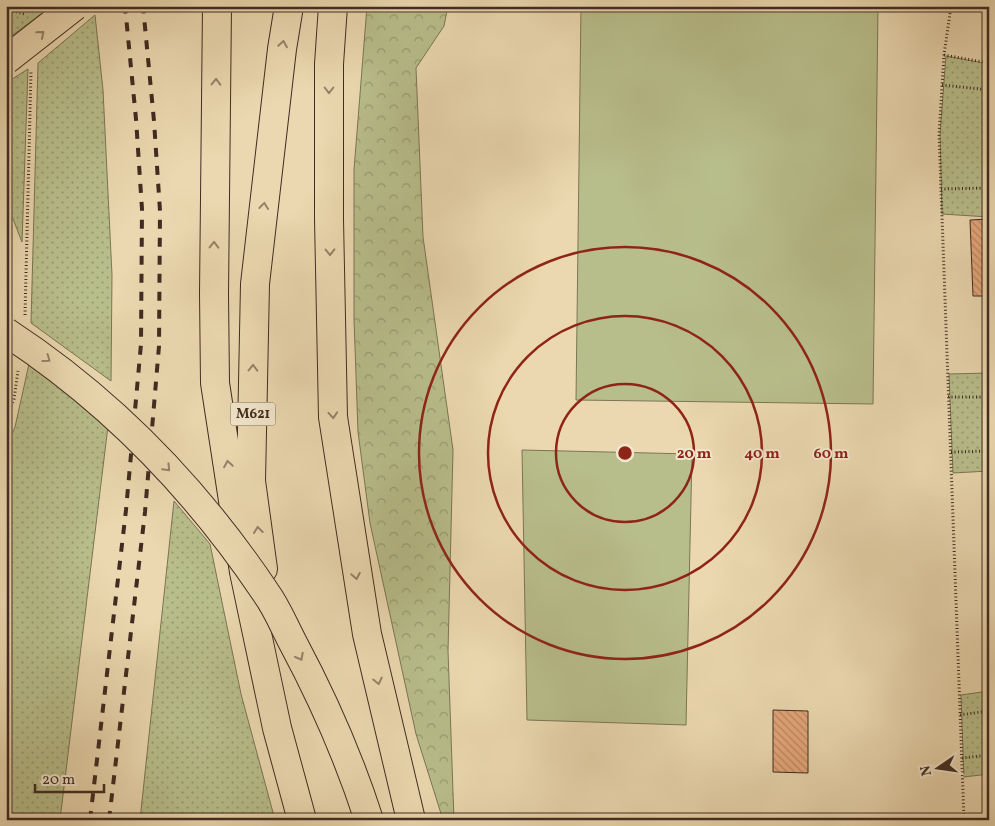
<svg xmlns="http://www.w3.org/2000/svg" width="995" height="826" viewBox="0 0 995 826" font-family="Vollkorn,serif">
  <defs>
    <pattern id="grass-dots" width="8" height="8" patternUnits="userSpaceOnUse" patternTransform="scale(1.25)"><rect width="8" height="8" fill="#b8be8b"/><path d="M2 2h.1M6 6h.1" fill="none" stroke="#979b71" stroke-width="1.8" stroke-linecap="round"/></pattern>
    <pattern id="forest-crowns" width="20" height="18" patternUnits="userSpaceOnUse" patternTransform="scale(1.25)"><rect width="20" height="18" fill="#b8be8b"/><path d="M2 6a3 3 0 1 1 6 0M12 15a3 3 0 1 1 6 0" fill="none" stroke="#979b71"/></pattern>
    <pattern id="building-back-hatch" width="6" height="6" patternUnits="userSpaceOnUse" patternTransform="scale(1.25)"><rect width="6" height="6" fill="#e5a77c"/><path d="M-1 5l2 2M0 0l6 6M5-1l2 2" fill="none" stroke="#bb8865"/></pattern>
  </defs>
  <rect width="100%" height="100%" fill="#ebd8b0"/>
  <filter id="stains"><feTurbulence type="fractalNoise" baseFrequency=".004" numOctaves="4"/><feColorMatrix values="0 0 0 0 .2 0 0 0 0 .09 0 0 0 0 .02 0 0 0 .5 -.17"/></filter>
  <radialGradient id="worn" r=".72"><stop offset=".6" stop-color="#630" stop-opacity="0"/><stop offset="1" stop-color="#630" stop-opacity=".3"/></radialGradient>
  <path fill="url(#grass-dots)" stroke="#7c7556" d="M 6,6 L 52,6 L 6,40 Z
    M 95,15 L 103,90 L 112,275 L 111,381 L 31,323 L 38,63 Z
    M 946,56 L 989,64 L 989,217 L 942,214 L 940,134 Z
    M 28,69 L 22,242 L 6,201 L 6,83 Z
    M 29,364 L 108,426 L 60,820 L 6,820 L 6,447 L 15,427 Z
    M 989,373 L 989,471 L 953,473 L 949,374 Z
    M 174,501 L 210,544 L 241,694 L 275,820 L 140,820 Z
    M 989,691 L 989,774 L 964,777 L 961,695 Z"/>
  <path fill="url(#forest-crowns)" stroke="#7c7556" d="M 367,6 L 448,6 L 444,26 L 416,68 L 423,237 L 453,450 L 448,651 L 454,820 L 443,820 L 416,734 L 370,523 L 358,432 L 354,319 L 354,170 Z"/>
  <path fill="#b8be8b" stroke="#7c7556" d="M 581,6 L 878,6 L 873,404 L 576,400 Z
    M 522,450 L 692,454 L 686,725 L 527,720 Z"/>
  <path fill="url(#building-back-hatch)" stroke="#402c22" d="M 989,219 L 989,296 L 973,296 L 970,220 Z
    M 773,710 L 808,711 L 808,773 L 773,772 Z"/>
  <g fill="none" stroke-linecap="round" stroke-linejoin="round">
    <defs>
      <path id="motorway" d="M 217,6 L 214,294 L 215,383 L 244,572 L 277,728 L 302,820
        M 333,6 L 329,64 L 329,219 L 333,417 L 367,634 L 411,820
        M 263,569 L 251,481 L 255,284 L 282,49 L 289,6"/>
    </defs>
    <use href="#motorway" stroke="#402c22" stroke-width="30"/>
    <path stroke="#402c22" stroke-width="3" stroke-dasharray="1 2.5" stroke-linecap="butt" d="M 951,6 L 944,55 L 939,134 L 964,820
      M 6,9 L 25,14
      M 944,55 L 989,63
      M 942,85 L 989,90
      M 941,189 L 989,188
      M 25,315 L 31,72
      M 948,397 L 989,397
      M 6,419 L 14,399 L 18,371
      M 951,452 L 989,451
      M 960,715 L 989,711
      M 962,758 L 989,755"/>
    <use href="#motorway" stroke="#ebd8b0" stroke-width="28"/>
    <path stroke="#402c22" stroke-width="4" stroke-dasharray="9 9" stroke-linecap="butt" d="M 90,820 L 126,510 L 141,344 L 142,209 L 136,119 L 125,6
      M 109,820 L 145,512 L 159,346 L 160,211 L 154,121 L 143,6"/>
    <defs>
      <path id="motorway-bridge" d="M 6,60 L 75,6
        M 6,332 C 110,400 197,490 266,593 C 277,608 284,626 293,643 C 323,699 349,758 369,820"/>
    </defs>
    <use href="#motorway-bridge" stroke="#402c22" stroke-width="30" stroke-linecap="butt"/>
    <use href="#motorway-bridge" stroke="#ebd8b0" stroke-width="28"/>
  </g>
  <defs><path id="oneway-chevron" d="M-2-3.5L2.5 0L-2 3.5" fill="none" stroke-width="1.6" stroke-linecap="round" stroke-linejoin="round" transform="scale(1.25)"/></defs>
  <g stroke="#968269">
    <use href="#oneway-chevron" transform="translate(41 34) rotate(-40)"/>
    <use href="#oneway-chevron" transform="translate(283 44) rotate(-81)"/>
    <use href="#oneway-chevron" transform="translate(216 82) rotate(-89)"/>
    <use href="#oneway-chevron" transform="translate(329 90) rotate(90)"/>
    <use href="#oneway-chevron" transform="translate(264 206) rotate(-83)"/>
    <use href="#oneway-chevron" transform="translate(214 245) rotate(-89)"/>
    <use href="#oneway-chevron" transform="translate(330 252) rotate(89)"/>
    <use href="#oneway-chevron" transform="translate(47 359) rotate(36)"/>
    <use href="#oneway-chevron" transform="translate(253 368) rotate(-89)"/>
    <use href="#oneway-chevron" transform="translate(333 415) rotate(86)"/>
    <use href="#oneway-chevron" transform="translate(228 464) rotate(-99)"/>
    <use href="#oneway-chevron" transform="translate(167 468) rotate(46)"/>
    <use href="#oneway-chevron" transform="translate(258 530) rotate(-97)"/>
    <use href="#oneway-chevron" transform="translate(356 576) rotate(80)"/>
    <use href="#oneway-chevron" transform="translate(300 657) rotate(62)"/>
    <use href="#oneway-chevron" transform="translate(378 681) rotate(77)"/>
  </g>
  <g fill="none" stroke="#8f2418" stroke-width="2.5">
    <circle cx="625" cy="453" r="69"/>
    <circle cx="625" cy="453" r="137"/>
    <circle cx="625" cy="453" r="206"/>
  </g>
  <g text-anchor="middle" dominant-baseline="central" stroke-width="4" stroke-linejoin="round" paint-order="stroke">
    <rect fill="#f2e6cc" stroke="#756455" stroke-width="1" x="230.5" y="402.5" width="45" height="23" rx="4"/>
    <g font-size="14" font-weight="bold" fill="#402c22">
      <text x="253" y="414">M621</text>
    </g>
  </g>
  <circle cx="625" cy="453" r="8" fill="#8f2418" stroke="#f2e6cc" stroke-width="2.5"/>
  <g font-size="15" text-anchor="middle" font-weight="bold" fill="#8f2418" stroke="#f2e6cc" stroke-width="4" stroke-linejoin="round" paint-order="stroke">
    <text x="694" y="458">20 m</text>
    <text x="762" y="458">40 m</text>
    <text x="831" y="458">60 m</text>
  </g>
  <rect width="995" height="826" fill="none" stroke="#ebd8b0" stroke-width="25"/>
  <rect x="8" y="8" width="980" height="811" fill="none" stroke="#402c22" stroke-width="2.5"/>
  <rect x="12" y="12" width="970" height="801" fill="none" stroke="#402c22"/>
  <g transform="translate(938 768) rotate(257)" stroke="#f2e6cc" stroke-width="4" paint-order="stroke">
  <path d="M0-4L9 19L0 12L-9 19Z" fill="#402c22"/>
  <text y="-8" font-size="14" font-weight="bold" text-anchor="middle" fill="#402c22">N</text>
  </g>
  <path d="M35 784v8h69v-8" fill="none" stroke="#402c22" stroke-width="2.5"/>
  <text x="42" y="784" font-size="15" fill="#402c22" stroke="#f2e6cc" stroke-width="4" paint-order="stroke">20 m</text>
  <rect width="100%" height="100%" filter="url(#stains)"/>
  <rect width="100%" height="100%" fill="url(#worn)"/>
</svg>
